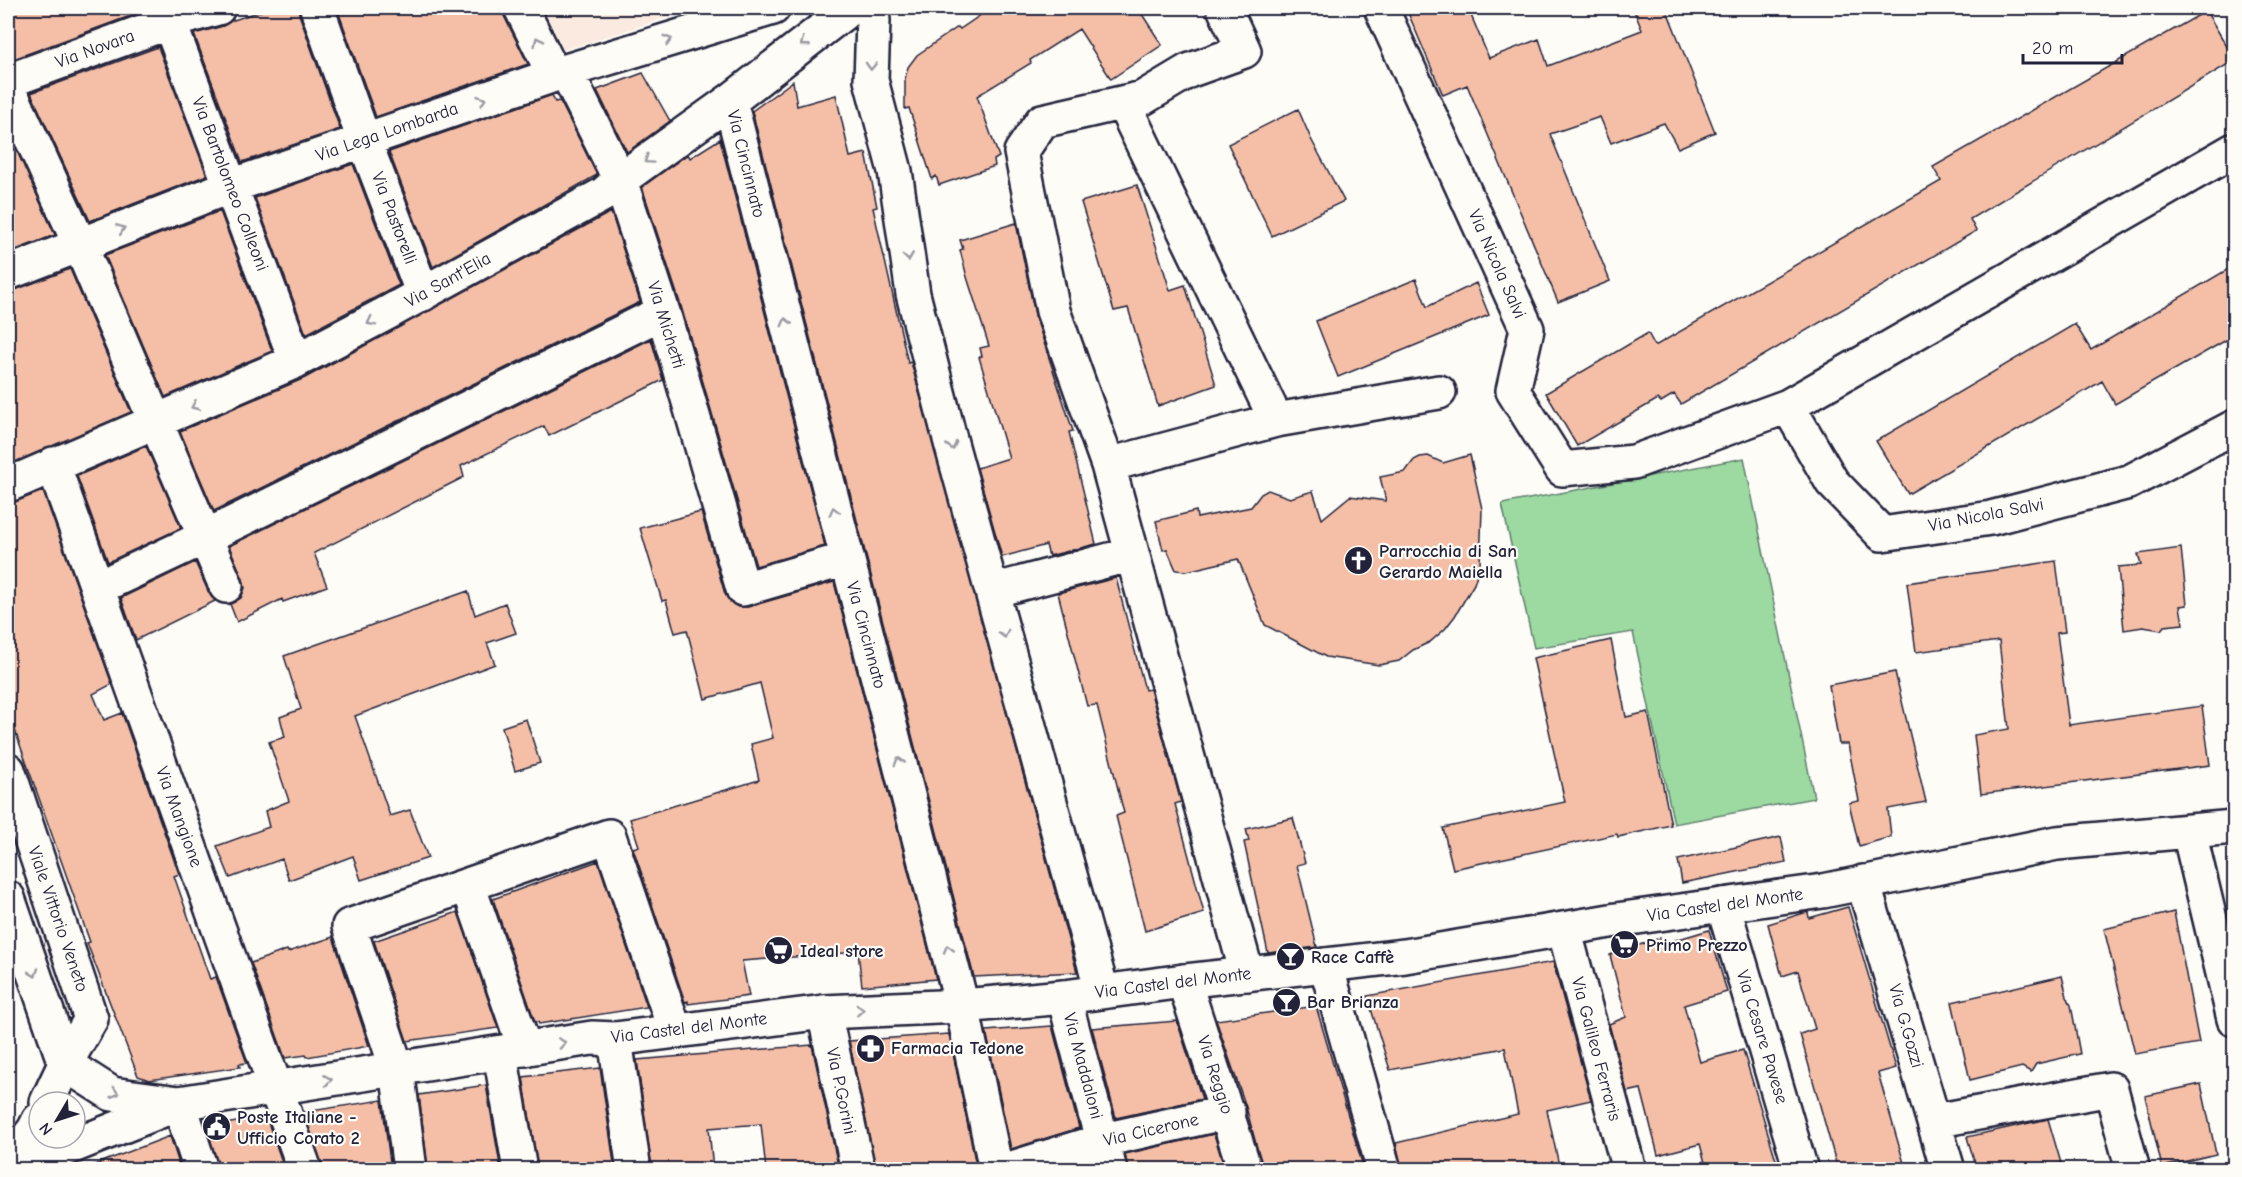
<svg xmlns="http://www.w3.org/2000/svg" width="2242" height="1177" viewBox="0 0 2242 1177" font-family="'Comic Neue',sans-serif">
  <rect width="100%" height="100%" fill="#fdfcf7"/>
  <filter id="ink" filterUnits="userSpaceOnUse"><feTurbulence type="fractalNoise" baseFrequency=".0167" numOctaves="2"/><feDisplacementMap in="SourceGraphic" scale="12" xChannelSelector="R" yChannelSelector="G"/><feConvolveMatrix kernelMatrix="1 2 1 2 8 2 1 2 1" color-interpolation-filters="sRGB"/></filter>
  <g filter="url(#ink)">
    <path fill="#fbeadf" d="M 542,8 L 697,8 L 564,50 Z"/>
    <path fill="#9cdaa1" stroke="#5f7e6e" stroke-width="1.5" d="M 1744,458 L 1814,798 L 1674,824 L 1633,632 L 1534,648 L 1502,504 Z"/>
    <path fill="#f5bfa7" stroke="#22223b" stroke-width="1.5" d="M 8,8 L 139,8 L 141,12 L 8,61 Z
      M 270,8 L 299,8 L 299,14 L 340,129 L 242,162 L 194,34 L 223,26 L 231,21 Z
      M 337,8 L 502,8 L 504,16 L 528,64 L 376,117 Z
      M 991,8 L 1138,8 L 1162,45 L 1111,79 L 1079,29 L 1030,60 L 1031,63 L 977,96 L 999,157 L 994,160 L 995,166 L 939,185 L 936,176 L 932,179 L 909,108 L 905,109 L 905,79 L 908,67 L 917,55 L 958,27 L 960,29 Z
      M 1406,8 L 1468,8 L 1489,58 L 1539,39 L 1548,66 L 1642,30 L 1633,8 L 1666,8 L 1715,132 L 1678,148 L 1664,123 L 1611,143 L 1600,117 L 1550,134 L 1610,281 L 1558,302 L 1467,85 L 1443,95 Z
      M 2206,11 L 2235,60 L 1970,219 L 1976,231 L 1681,404 L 1674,394 L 1661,402 L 1658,399 L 1577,446 L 1546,393 L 1648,333 L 1655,346 L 1941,181 L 1933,167 Z
      M 158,47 L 207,175 L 90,221 L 31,93 Z
      M 643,73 L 670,121 L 627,152 L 597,90 Z
      M 793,81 L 797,106 L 836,95 L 850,157 L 866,153 L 877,207 L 873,208 L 908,363 L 911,362 L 1077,972 L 974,977 L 752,111 Z
      M 552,95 L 555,102 L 559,101 L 561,103 L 597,175 L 433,267 L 389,152 Z
      M 1298,109 L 1311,139 L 1344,201 L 1272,236 L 1228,144 Z
      M 8,131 L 55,235 L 8,253 Z
      M 720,139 L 825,546 L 756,566 L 681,306 L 642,187 L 688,154 L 690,158 Z
      M 353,164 L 399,285 L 306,334 L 255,198 Z
      M 1137,185 L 1170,290 L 1185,285 L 1216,385 L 1158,406 L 1128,308 L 1114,311 L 1081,202 Z
      M 220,211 L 272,351 L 165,397 L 105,255 Z
      M 611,212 L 640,302 L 214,511 L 180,431 L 305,378 Z
      M 1016,223 L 1035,315 L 1073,431 L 1069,432 L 1096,544 L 1049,556 L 1046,545 L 1002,557 L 977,468 L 1009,458 L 979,357 L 982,356 L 980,348 L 989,346 L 967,277 L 960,250 L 963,249 L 960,240 Z
      M 2235,265 L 2235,335 L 2115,404 L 2102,381 L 1908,494 L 1876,441 L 2075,324 L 2091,350 Z
      M 70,269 L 131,412 L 8,465 L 8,291 L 15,290 Z
      M 1416,279 L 1427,307 L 1476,283 L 1489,315 L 1338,377 L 1316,321 Z
      M 651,339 L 663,380 L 549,436 L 544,426 L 461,466 L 464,477 L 314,553 L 327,586 L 283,602 L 282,599 L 237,622 L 230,604 L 241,598 L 245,588 L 243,579 L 229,546 Z
      M 146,446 L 181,528 L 108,562 L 77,476 Z
      M 1470,455 L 1482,509 L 1480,565 L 1474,584 L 1455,616 L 1445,629 L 1430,642 L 1413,650 L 1399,661 L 1379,665 L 1326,657 L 1265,625 L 1238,559 L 1187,571 L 1176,570 L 1167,549 L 1163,550 L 1156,521 L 1196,511 L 1197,518 L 1251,507 L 1261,494 L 1268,490 L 1290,498 L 1313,491 L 1322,519 L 1350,496 L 1386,501 L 1380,477 L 1405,472 L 1414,460 L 1420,457 L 1428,456 L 1443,463 Z
      M 43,491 L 112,684 L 93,694 L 104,720 L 122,713 L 179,874 L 174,876 L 210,979 L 216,977 L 247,1063 L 239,1064 L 240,1067 L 149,1080 L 138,1076 L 87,943 L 90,942 L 8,711 L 8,503 L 15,502 Z
      M 701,512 L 725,594 L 730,602 L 738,607 L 748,607 L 834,582 L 936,979 L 862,986 L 858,952 L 742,961 L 749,996 L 688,1004 L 688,1001 L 685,1002 L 633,848 L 639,846 L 630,819 L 759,780 L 751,744 L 773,738 L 760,683 L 705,699 L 687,630 L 675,633 L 666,600 L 662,601 L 640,528 Z
      M 2181,548 L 2187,605 L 2180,606 L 2183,624 L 2164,626 L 2161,630 L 2143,627 L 2124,630 L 2118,567 L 2141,565 L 2138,554 Z
      M 2056,561 L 2065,632 L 2057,633 L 2069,725 L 2202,706 L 2210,765 L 1981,794 L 1974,735 L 2009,729 L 1999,641 L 1916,652 L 1907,583 Z
      M 195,562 L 209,593 L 215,601 L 136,640 L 121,598 Z
      M 1116,578 L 1145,690 L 1150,689 L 1181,802 L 1175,804 L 1204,913 L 1145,931 L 1116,816 L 1124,813 L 1097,705 L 1087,706 L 1058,593 Z
      M 468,591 L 475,615 L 505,603 L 516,633 L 487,643 L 495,664 L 355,716 L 390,816 L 410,810 L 428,858 L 361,880 L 353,856 L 289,880 L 282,859 L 230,878 L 217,846 L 269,827 L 265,811 L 289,801 L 269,742 L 285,737 L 280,717 L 301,709 L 284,656 Z
      M 1611,640 L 1626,717 L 1648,712 L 1671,825 L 1618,837 L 1617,834 L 1453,869 L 1443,828 L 1565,802 L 1533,658 Z
      M 1895,672 L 1926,802 L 1888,809 L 1891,837 L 1859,846 L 1849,803 L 1859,801 L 1848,744 L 1839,744 L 1829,685 Z
      M 526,719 L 540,763 L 515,771 L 502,727 Z
      M 1293,818 L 1305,863 L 1297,865 L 1317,947 L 1268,953 L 1244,842 L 1249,841 L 1246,829 Z
      M 1781,837 L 1786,862 L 1682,883 L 1678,860 Z
      M 598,861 L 647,1007 L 539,1024 L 538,1022 L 535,1022 L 493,899 Z
      M 1848,907 L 1896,1068 L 1878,1073 L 1906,1170 L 1838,1170 L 1800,1034 L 1815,1029 L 1798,971 L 1782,976 L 1768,924 L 1804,913 L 1808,912 L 1809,918 Z
      M 458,912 L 498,1028 L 407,1041 L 374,941 Z
      M 2174,912 L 2199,1043 L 2135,1054 L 2104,929 Z
      M 1709,930 L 1727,992 L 1684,1005 L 1700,1062 L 1743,1050 L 1779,1170 L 1707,1170 L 1700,1144 L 1658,1155 L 1641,1089 L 1627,1092 L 1609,1024 L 1626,1017 L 1610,955 L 1660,938 L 1662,944 Z
      M 333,937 L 369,1046 L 307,1057 L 306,1055 L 285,1058 L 251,963 L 287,950 L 288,952 Z
      M 1553,962 L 1591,1100 L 1547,1110 L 1560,1170 L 1402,1170 L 1396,1143 L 1518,1114 L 1505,1048 L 1390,1070 L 1367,996 Z
      M 2062,976 L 2068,1001 L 2071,1005 L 2080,1054 L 2036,1064 L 2031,1072 L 2022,1067 L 1970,1080 L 1952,1002 Z
      M 1316,1006 L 1364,1170 L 1263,1170 L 1246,1107 L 1216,1020 Z
      M 1177,1021 L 1202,1099 L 1116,1118 L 1092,1028 Z
      M 1052,1026 L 1079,1128 L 1011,1149 L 986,1031 Z
      M 949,1034 L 977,1170 L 876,1170 L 849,1041 Z
      M 812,1045 L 839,1170 L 766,1170 L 761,1124 L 709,1128 L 713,1170 L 652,1170 L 637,1060 Z
      M 600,1068 L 615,1170 L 538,1170 L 523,1077 Z
      M 2201,1084 L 2216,1154 L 2162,1167 L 2145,1096 Z
      M 486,1085 L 501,1170 L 428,1170 L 419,1095 Z
      M 382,1100 L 391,1170 L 323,1170 L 304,1112 Z
      M 266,1117 L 285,1170 L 219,1170 L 207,1127 Z
      M 2048,1119 L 2063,1170 L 1977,1170 L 1967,1137 Z
      M 1214,1134 L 1225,1170 L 1128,1170 L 1125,1154 Z
      M 170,1136 L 181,1170 L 89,1170 L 89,1167 Z"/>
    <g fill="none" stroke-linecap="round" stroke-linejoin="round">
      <defs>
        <path id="minor" d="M 164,8 L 296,361
          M 317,8 L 364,140 L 423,294
          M 521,8 L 554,75
          M 872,8 L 873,21 L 871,80 L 895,171 L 913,294 L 951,443 L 1102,991
          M 1224,8 L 1244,51 L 1188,71 L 1143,98 L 1042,121 L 1021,152 L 1053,311 L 1108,465 L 1247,974
          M 1381,8 L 1527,329 L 1513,391 L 1562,469 L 1634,462 L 1788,406 L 2234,150
          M 566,71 L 620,180 L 663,312 L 743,589 L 846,559
          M 8,81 L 169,22 L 218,8
          M 8,87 L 80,245 L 226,586
          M 730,101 L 962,1006 L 996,1170
          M 8,273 L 231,186 L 566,71 L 773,8
          M 1788,406 L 1832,482 L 1882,534 L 1991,518 L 2129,482 L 2234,427
          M 1276,420 L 1439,392
          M 53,464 L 305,1170
          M 1108,465 L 1276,420 L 1123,103
          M 8,485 L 296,361 L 389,312 L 604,194 L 620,180 L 730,101 L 850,8
          M 97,588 L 205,537 L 663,312
          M 992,591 L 1132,554
          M 2189,832 L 2234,1019
          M 1863,882 L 1948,1170
          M 468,885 L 525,1049
          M 1723,905 L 1801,1170
          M 1564,929 L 1629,1170
          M 1326,965 L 1384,1170
          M 1184,981 L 1245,1170
          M 1064,997 L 1110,1170
          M 824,1012 L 858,1170
          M 615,1039 L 634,1170
          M 500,1053 L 520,1170
          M 179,1103 L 201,1170
          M 1934,1121 L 2111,1089 L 2133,1170
          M 410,1170 L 397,1069 L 349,926 L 609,836 L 675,1031
          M 1006,1170 L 1103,1140 L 1228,1112"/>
        <path id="secondary" d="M 8,770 L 91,1019 L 65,1064 L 47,1102
          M 8,898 L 65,1064
          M 65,1064 L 112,1094 L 179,1103 L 592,1038 L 615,1039 L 824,1012 L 962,1006 L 1064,997 L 1184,981 L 1405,956 L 1616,920 L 1823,891 L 2057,843 L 2234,827
          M 8,1163 L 34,1130 L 39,1120
          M 38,1170 L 48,1156 L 175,1105"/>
      </defs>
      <use href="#minor" stroke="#22223b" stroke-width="38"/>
      <use href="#secondary" stroke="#22223b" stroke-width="38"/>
      <use href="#minor" stroke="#fdfcf7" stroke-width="33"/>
      <use href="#secondary" stroke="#fdfcf7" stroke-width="33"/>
    </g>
    <defs><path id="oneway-chevron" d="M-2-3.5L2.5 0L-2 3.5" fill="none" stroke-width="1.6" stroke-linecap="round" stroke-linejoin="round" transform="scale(1.5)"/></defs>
    <g stroke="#9a9aa2">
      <use href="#oneway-chevron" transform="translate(668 40) rotate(-17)"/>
      <use href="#oneway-chevron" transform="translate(538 41) rotate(-116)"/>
      <use href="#oneway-chevron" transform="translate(804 43) rotate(142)"/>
      <use href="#oneway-chevron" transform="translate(871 66) rotate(92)"/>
      <use href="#oneway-chevron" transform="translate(482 100) rotate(-19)"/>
      <use href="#oneway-chevron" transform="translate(648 160) rotate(145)"/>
      <use href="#oneway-chevron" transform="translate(121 229) rotate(-21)"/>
      <use href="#oneway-chevron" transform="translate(908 257) rotate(82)"/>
      <use href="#oneway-chevron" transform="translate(371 322) rotate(153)"/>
      <use href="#oneway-chevron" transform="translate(786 322) rotate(-104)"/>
      <use href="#oneway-chevron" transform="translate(195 406) rotate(156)"/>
      <use href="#oneway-chevron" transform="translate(952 446) rotate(75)"/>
      <use href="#oneway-chevron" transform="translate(834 511) rotate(-104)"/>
      <use href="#oneway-chevron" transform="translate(1004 634) rotate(75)"/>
      <use href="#oneway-chevron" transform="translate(899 761) rotate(-105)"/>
      <use href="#oneway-chevron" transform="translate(948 949) rotate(-105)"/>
      <use href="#oneway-chevron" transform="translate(34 973) rotate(71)"/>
      <use href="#oneway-chevron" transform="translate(860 1010) rotate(-2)"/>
      <use href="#oneway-chevron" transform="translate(562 1043) rotate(-9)"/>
      <use href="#oneway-chevron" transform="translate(328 1080) rotate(-9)"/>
      <use href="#oneway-chevron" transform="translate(115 1093) rotate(18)"/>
    </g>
  </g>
  <defs>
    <symbol id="church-disc" viewBox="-11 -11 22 22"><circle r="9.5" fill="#22223b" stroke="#fdfcf7"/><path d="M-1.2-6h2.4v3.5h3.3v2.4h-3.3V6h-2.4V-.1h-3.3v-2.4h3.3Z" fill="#fff"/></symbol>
    <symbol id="supermarket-disc" viewBox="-11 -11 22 22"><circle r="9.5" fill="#22223b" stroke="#fdfcf7"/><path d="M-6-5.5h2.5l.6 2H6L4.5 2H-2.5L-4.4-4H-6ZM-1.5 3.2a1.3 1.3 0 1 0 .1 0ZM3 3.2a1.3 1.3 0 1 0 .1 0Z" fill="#fff"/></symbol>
    <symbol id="bar-disc" viewBox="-11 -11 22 22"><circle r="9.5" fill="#22223b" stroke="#fdfcf7"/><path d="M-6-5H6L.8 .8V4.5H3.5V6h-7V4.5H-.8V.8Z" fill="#fff"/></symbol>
    <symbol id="pharmacy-disc" viewBox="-11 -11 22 22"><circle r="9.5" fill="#22223b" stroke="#fdfcf7"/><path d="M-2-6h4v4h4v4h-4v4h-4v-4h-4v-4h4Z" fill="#fff"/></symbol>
    <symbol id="civic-disc" viewBox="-11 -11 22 22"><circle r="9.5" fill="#22223b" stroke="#fdfcf7"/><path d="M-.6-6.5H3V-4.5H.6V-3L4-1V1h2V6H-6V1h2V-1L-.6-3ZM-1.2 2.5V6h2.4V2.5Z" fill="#fff"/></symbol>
  </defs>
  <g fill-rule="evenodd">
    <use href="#church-disc" x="1342" y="544" width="33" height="33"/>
    <use href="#supermarket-disc" x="1608" y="928" width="33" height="33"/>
    <use href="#supermarket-disc" x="762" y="934" width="33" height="33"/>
    <use href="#bar-disc" x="1274" y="940" width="33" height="33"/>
    <use href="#bar-disc" x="1270" y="986" width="33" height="33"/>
    <use href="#pharmacy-disc" x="854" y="1032" width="33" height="33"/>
    <use href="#civic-disc" x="200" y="1110" width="33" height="33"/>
  </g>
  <g text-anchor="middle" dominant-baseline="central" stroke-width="4.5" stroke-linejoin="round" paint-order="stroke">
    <g font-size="18" fill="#22223b" stroke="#fdfcf7">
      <text transform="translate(95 49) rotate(-20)">Via Novara</text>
      <text transform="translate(387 132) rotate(-19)">Via Lega Lombarda</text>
      <text transform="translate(746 164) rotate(76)">Via Cincinnato</text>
      <text transform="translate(230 184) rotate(69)">Via Bartolomeo Colleoni</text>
      <text transform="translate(394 218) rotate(69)">Via Pastorelli</text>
      <text transform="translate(1497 264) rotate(66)">Via Nicola Salvi</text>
      <text transform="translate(448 280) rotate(-29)">Via Sant'Elia</text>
      <text transform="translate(666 325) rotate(73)">Via Michetti</text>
      <text transform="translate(1986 515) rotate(-11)">Via Nicola Salvi</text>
      <text transform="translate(866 635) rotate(75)">Via Cincinnato</text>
      <text transform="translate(179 817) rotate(70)">Via Mangione</text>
      <text transform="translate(1725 905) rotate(-8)">Via Castel del Monte</text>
      <text transform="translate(58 919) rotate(71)">Viale Vittorio Veneto</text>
      <text transform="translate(1173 983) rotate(-7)">Via Castel del Monte</text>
      <text transform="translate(1906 1026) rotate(74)">Via G.Gozzi</text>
      <text transform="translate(689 1028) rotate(-7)">Via Castel del Monte</text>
      <text transform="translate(1762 1037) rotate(73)">Via Cesare Pavese</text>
      <text transform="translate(1596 1049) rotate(75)">Via Galileo Ferraris</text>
      <text transform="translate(1083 1066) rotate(75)">Via Maddaloni</text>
      <text transform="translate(1215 1075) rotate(72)">Via Reggio</text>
      <text transform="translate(841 1091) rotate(78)">Via P.Gorini</text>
      <text transform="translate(1151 1130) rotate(-13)">Via Cicerone</text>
    </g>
    <g font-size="18" font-weight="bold" fill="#22223b" stroke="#fdfcf7" text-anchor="start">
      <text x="1379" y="551">Parrocchia di San<tspan x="1379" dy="21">Gerardo Maiella</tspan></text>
      <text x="1646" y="945">Primo Prezzo</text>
      <text x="800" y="951">Ideal store</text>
      <text x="1311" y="957">Race Caffè</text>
      <text x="1307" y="1002">Bar Brianza</text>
      <text x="891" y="1048">Farmacia Tedone</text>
      <text x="237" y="1117">Poste Italiane -<tspan x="237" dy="21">Ufficio Corato 2</tspan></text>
    </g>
  </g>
  <rect width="2242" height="1177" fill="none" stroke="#fdfcf7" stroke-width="30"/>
  <rect x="15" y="15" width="2212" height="1147" fill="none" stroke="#22223b" stroke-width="2" filter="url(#ink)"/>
  <g transform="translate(57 1120) rotate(231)"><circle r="28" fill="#fdfcf7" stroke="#a5a5ac" stroke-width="1.5"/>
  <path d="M0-4.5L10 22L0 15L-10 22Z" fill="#22223b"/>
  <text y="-9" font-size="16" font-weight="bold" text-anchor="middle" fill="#22223b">N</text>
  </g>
  <path d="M2023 54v9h99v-9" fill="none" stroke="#22223b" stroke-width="3"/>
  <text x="2032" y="54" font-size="18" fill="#22223b" stroke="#fdfcf7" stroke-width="4.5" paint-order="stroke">20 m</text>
</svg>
